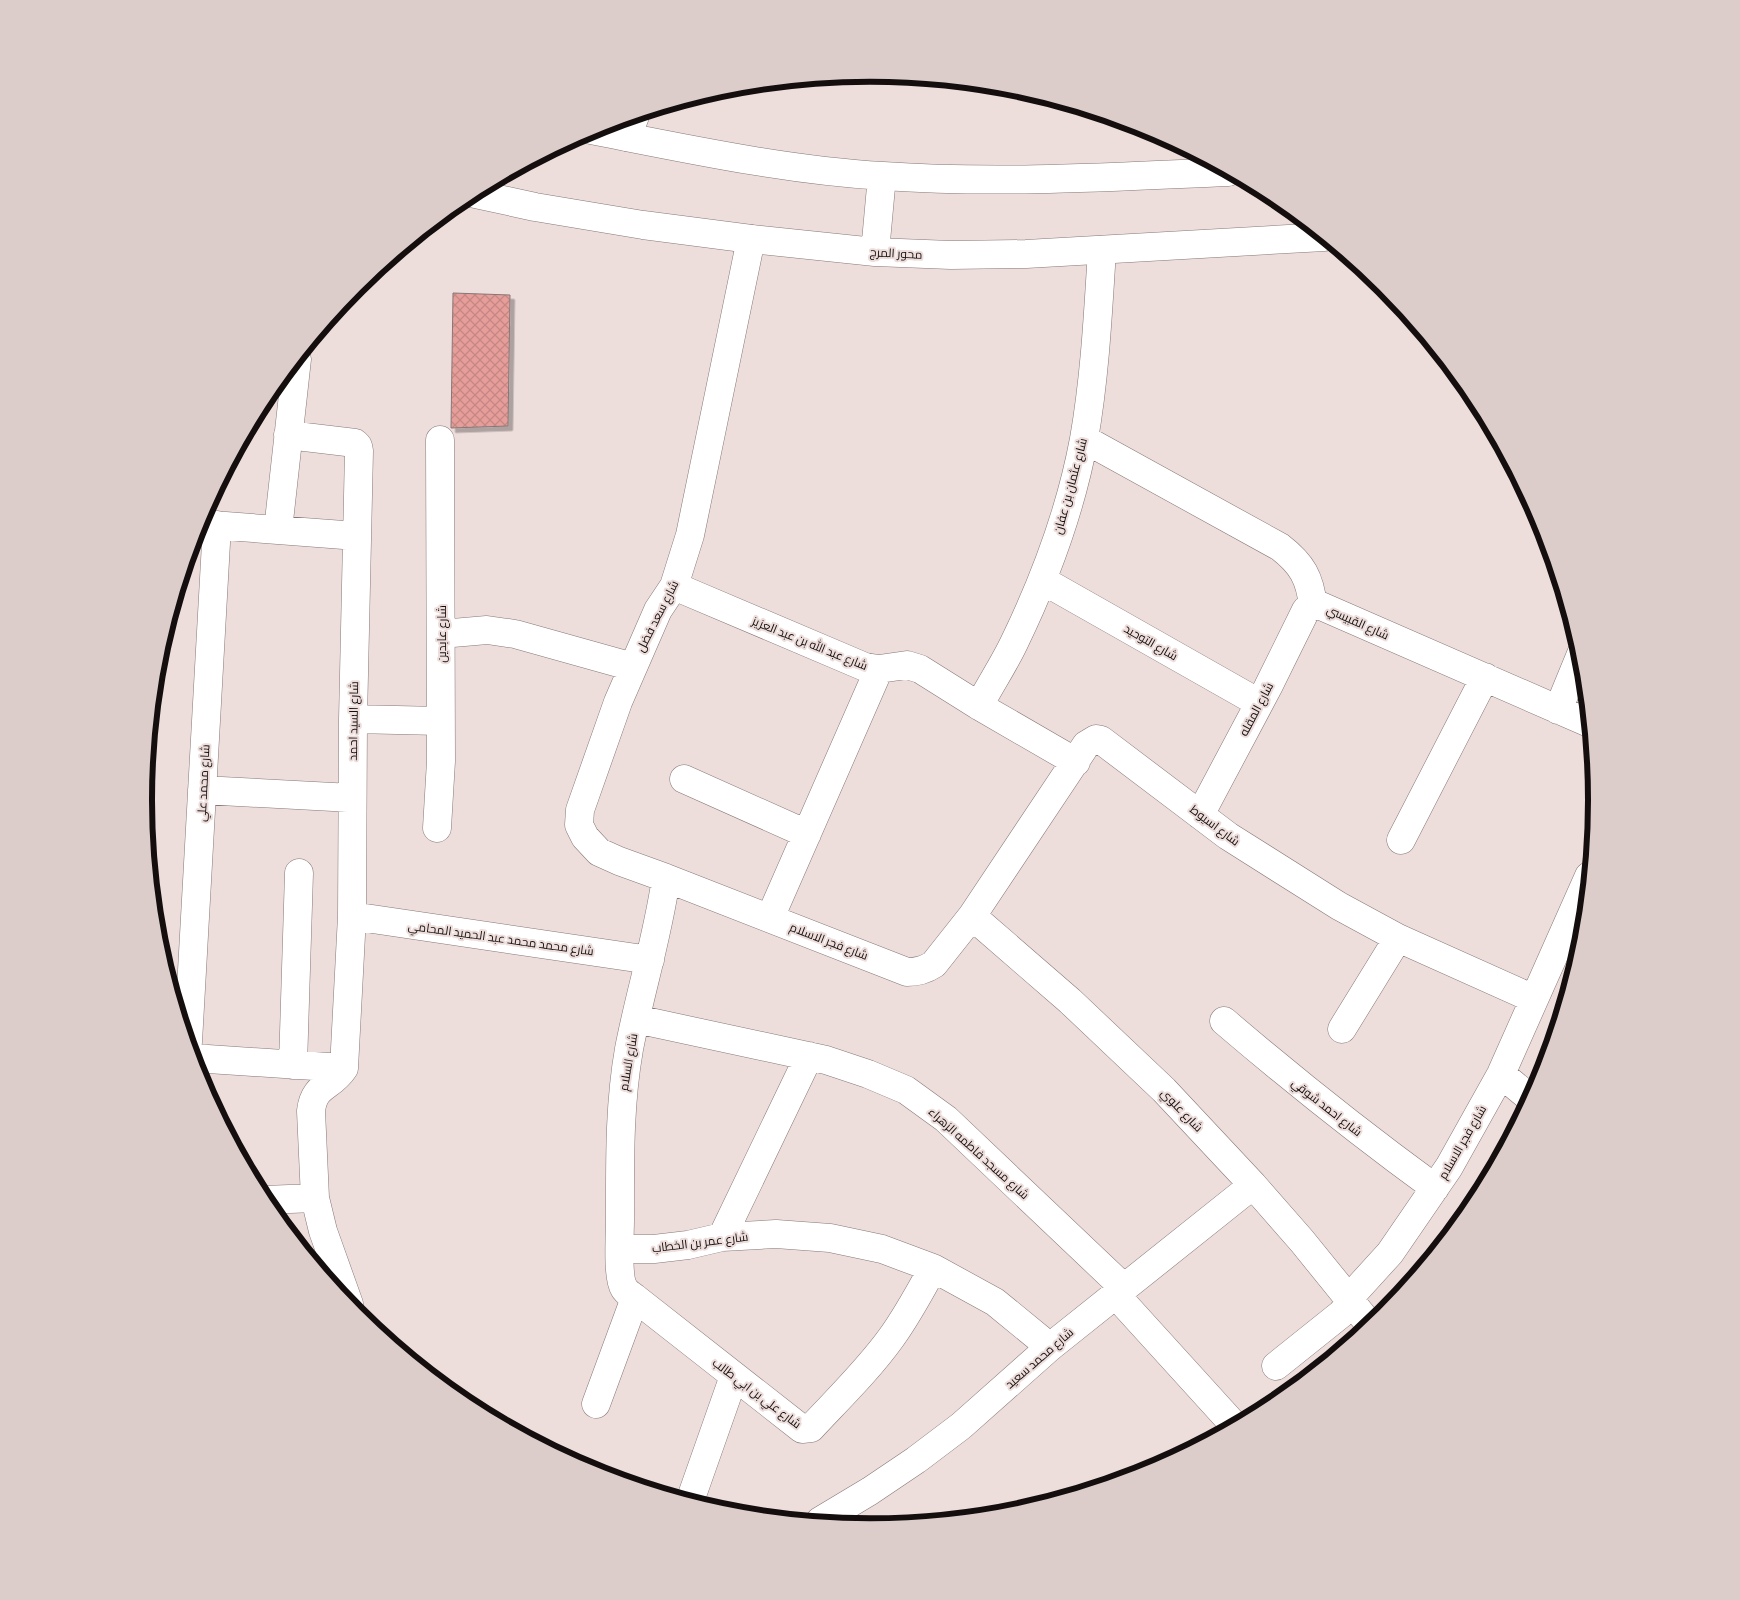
<svg xmlns="http://www.w3.org/2000/svg" width="1740" height="1600" viewBox="0 0 1740 1600" font-family="'PT Sans Narrow',Cairo,sans-serif">
  <defs>
    <pattern id="building-cross-hatch" width="8" height="8" patternUnits="userSpaceOnUse" patternTransform="scale(1.25)"><rect width="8" height="8" fill="#e79e9a"/><path d="M0 0l8 8M0 8l8-8" fill="none" stroke="#c58784"/></pattern>
    <filter id="shadow"><feDropShadow dx="4.5" dy="4.5" stdDeviation="0" flood-color="#0004"/></filter>
  </defs>
  <rect width="100%" height="100%" fill="#eddddb"/>
  <path fill="url(#building-cross-hatch)" stroke="#867776" filter="url(#shadow)" d="M 453,293 L 510,295 L 508,426 L 451,428 Z"/>
  <g fill="none" stroke-linecap="round" stroke-linejoin="round">
    <defs>
      <path id="street" d="M 627,137 L 635,116
        M 751,239 L 690,535 L 674,586 L 658,610 L 618,702 L 580,810 L 579,825 L 585,837 L 599,852 L 619,861 L 666,878 L 907,972 C 918,972 925,970 934,964 L 972,916 L 1086,745 L 1096,739 L 1101,740 L 1228,836 L 1339,906 L 1398,938 L 1534,999
        M 288,435 L 355,443 L 358,446 L 359,451 L 353,719 L 352,916 L 344,1068 C 331,1088 314,1084 311,1111 L 315,1198 L 323,1231 L 349,1304
        M 1084,439 L 1280,547 C 1302,564 1310,578 1313,606
        M 199,524 L 357,536
        M 278,530 L 297,359
        M 1042,580 L 1259,703
        M 674,586 L 865,667 L 879,669 L 907,665 L 920,669 L 979,706 L 1076,762
        M 1313,606 L 1321,606 L 1589,723
        M 441,634 L 487,630 L 515,634 L 633,667
        M 979,706 C 990,685 1004,664 1014,643 C 1045,579 1071,509 1084,439 C 1095,376 1098,313 1102,250
        M 1558,710 L 1581,654
        M 353,719 L 440,721
        M 684,779 L 807,834
        M 202,790 L 352,798
        M 1200,815 L 1268,687 L 1306,610 L 1313,606
        M 437,828 L 441,761 L 440,440
        M 1401,840 L 1485,677
        M 666,878 C 658,936 640,992 629,1049 C 619,1106 620,1162 620,1220 C 620,1234 617,1277 624,1288 C 626,1292 631,1295 635,1298 L 802,1429 L 811,1428 C 838,1399 868,1370 891,1338 C 907,1316 920,1292 933,1268
        M 352,916 L 650,960
        M 972,916 L 1070,1001 L 1164,1090 L 1253,1185 L 1302,1241 L 1370,1325
        M 770,918 L 879,669
        M 636,1019 L 826,1060 L 868,1074 L 906,1090 L 946,1119 L 1123,1287
        M 1224,1021 C 1293,1080 1362,1135 1435,1188
        M 1342,1029 L 1398,938
        M 188,1042 L 217,525
        M 193,1058 L 344,1068
        M 293,1065 L 299,873
        M 1501,1074 L 1530,1098
        M 264,1200 L 315,1198
        M 722,1237 L 809,1056
        M 620,1249 L 654,1249 L 688,1245 L 722,1237 L 776,1234 L 830,1238 L 882,1249 L 933,1268 L 995,1302 L 1050,1347
        M 1115,1294 L 1234,1425
        M 1276,1366 L 1341,1314 L 1347,1307 L 1349,1298 L 1390,1253 L 1449,1167 L 1501,1074 L 1589,876
        M 596,1404 L 635,1298
        M 690,1501 L 734,1376
        M 820,1521 L 870,1491 L 916,1460 L 961,1426 L 1050,1347 L 1253,1185"/>
      <path id="secondary" d="M 591,130 C 688,149 785,170 883,176 C 998,184 1113,177 1228,172
        M 471,193 L 535,207 L 643,225 L 751,239 L 875,252 L 951,255 L 1026,254 L 1324,237
        M 875,252 L 882,176"/>
    </defs>
    <use href="#street" stroke="#877877" stroke-width="29"/>
    <use href="#secondary" stroke="#877877" stroke-width="29"/>
    <use href="#street" stroke="#fff" stroke-width="28"/>
    <use href="#secondary" stroke="#fff" stroke-width="28"/>
  </g>
  <g text-anchor="middle" dominant-baseline="central" stroke-width="4" stroke-linejoin="round" paint-order="stroke">
    <g font-size="12" fill="#140f0e" stroke="#eddddb">
      <text transform="translate(896 253) rotate(3)">محور المرج</text>
      <text transform="translate(1070 486) rotate(-75)">شارع عثمان بن عفان</text>
      <text transform="translate(657 616) rotate(-63)">شارع سعد فضل</text>
      <text transform="translate(1358 622) rotate(24)">شارع القبيسي</text>
      <text transform="translate(441 634) rotate(-90)">شارع عابدين</text>
      <text transform="translate(1151 642) rotate(30)">شارع التوحيد</text>
      <text transform="translate(810 643) rotate(22)">شارع عبد الله بن عبد العزيز</text>
      <text transform="translate(1256 709) rotate(-62)">شارع المقله</text>
      <text transform="translate(353 721) rotate(-89)">شارع السيد احمد</text>
      <text transform="translate(203 783) rotate(-87)">شارع محمد علي</text>
      <text transform="translate(1215 825) rotate(37)">شارع اسيوط</text>
      <text transform="translate(501 938) rotate(8)">شارع محمد محمد عبد الحميد المحامي</text>
      <text transform="translate(829 941) rotate(21)">شارع فجر الاسلام</text>
      <text transform="translate(628 1062) rotate(-80)">شارع السلام</text>
      <text transform="translate(1327 1107) rotate(38)">شارع احمد شوقي</text>
      <text transform="translate(1182 1110) rotate(46)">شارع علوي</text>
      <text transform="translate(1462 1142) rotate(-60)">شارع فجر الاسلام</text>
      <text transform="translate(979 1153) rotate(42)">شارع مسجد فاطمه الزهراء</text>
      <text transform="translate(700 1242) rotate(-7)">شارع عمر بن الخطاب</text>
      <text transform="translate(1039 1358) rotate(-41)">شارع محمد سعيد</text>
      <text transform="translate(757 1393) rotate(37)">شارع علي بن ابي طالب</text>
    </g>
  </g>
  <path d="M0 0H1740V1600H0ZM152 800a718 718 0 1 1 1436 0a718 718 0 1 1-1436 0Z" fill="#dccdcb" fill-rule="evenodd"/>
  <path fill="none" stroke="#140f0e" stroke-width="6" d="M152 800a718 718 0 1 1 1436 0a718 718 0 1 1-1436 0Z"/>
</svg>
